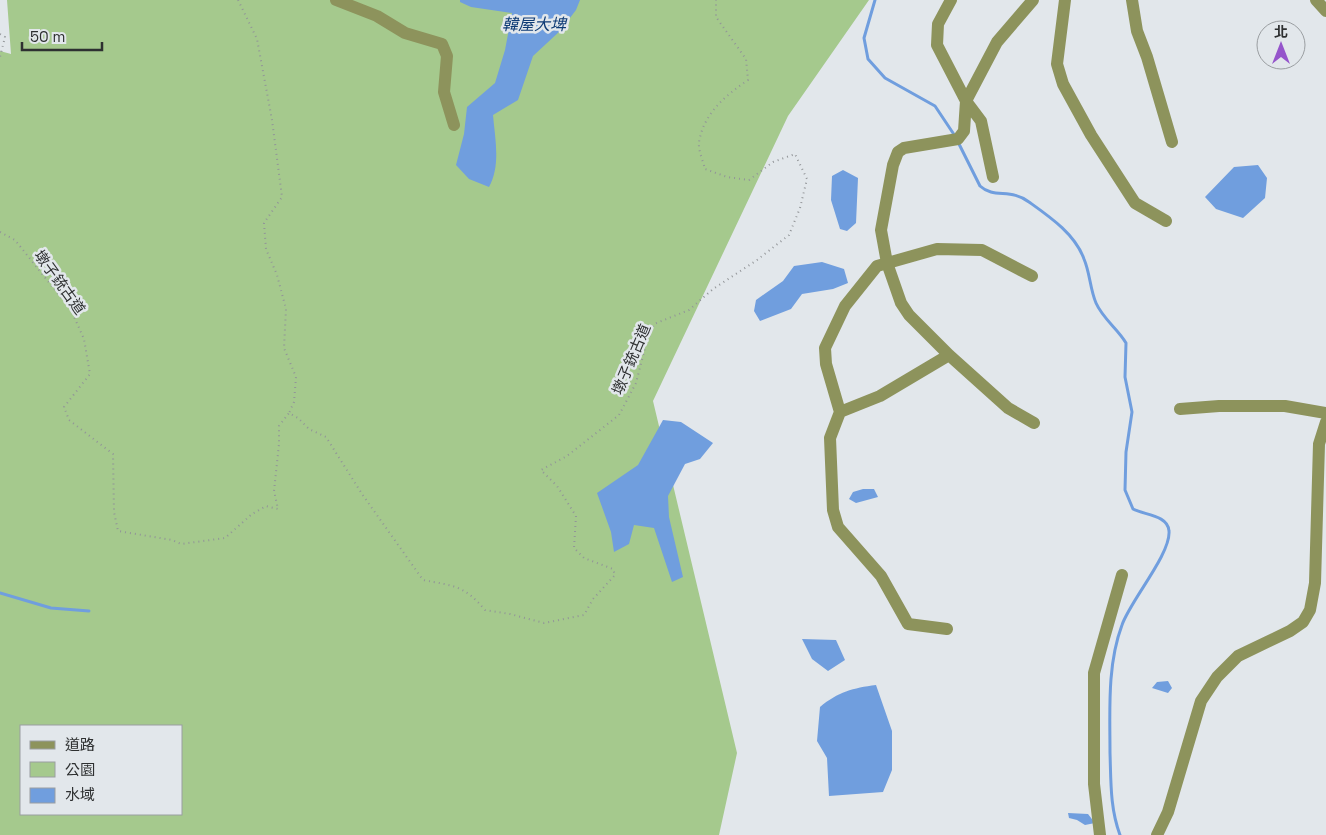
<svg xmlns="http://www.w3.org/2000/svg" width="1326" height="835" viewBox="0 0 1326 835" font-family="'Space Grotesk','Noto Sans TC',sans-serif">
  <rect width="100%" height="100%" fill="#e2e7eb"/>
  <path fill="#a5c98d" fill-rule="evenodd" d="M 7,0 L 869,0 L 788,116 L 653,401 L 737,753 L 719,835 L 0,835 L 0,51 L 11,54 ZM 21,726 L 181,726 L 181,814 L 21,814 Z"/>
  <path fill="#709ede" d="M 460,0 L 580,0 L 576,10 L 560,31 L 533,56 L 518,100 L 493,115 C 495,139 501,165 489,187 L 469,179 L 456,165 L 464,134 L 467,107 L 495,83 L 505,50 L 512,13 L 471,7 L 460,2 Z
    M 1258,165 L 1267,178 L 1265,198 L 1243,218 L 1216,209 L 1205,197 L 1234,167 Z
    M 843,170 L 858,178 L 856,223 L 847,231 L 840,229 L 831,200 L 832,176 Z
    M 822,262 L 844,269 L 848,283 L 833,289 L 802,294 L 791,309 L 760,321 L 754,311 L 756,300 L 783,281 L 794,266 Z
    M 663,420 L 681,422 L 713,443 L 700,459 L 685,464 L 668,496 L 669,517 L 683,577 L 672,582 L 654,528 L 634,525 L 629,544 L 614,552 L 611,532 L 597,493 L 638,465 Z
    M 863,489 L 874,489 L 878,497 L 856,503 L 849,499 L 853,492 Z
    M 802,639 L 836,640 L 845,660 L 828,671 L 812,659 Z
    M 1168,681 L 1172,688 L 1168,693 L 1152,688 L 1157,682 Z
    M 876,685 L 892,731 L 892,770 L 883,792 L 829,796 L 827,758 L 817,741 L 820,707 C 838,692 853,688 876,685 Z
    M 1068,813 L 1088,814 L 1095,823 L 1085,825 L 1077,820 L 1069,818 Z"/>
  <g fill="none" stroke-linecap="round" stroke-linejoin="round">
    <path stroke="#709ede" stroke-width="3" d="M 875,0 L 864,38 L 868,59 L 885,78 L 935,106 L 955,136
      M 958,142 L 980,186 C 994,199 1011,188 1029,202 C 1050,217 1075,234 1084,259 C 1090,273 1090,289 1096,303 C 1103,319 1118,329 1126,343 L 1125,377 L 1132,412 L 1126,452 L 1125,490 L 1133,509 C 1144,515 1168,515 1169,531 C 1171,554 1130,601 1122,625 C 1107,665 1110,711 1110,753 C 1111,782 1110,808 1120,835
      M 0,593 L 51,608 L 89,611"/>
    <path stroke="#929598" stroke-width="2" stroke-dasharray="1 4" stroke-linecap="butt" d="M 238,0 L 257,39 L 272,120 L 282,197 L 264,223 L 266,249 L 277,275 L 286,309 L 284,348 L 296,377 L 294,402 L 289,413
      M 0,34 L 5,37 L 0,57
      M 0,232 L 15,240 L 71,310 L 84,339 L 90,374 L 64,407 L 69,420 L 113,454 L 114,512 L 118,531 L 172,540 L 181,544 L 225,538 L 252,514 L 266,506 L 278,509 L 274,491 L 279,444 L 279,426 L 289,413 L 298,418 L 309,429 L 326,437 L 362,494 L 423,580 C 454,586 464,585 485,610 L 510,614 L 544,623 L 584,615 L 593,599 L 615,575 L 613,569 L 584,558 L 574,548 L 576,516 L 557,486 L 541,470 L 567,456 L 619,415 L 636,383 L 645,348 L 654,324 L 689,310 L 713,289 L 757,260 L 789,235 L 800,208 L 807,179 L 795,154 L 773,162 L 749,180 L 727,177 L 705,169 C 703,161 698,150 699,142 C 704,113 725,96 748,80 L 746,59 L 716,17 L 716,0"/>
    <path stroke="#8d935c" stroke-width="12" d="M 336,0 L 377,16 L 405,33 L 442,44 L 447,56 L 444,92 L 454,125
      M 951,0 L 938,24 L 937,45 L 966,101 L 981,121 L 993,177
      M 1033,0 L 997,42 L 966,101 L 964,131 L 958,139 L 904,148 L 898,152 L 893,165 L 881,230 L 887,263 L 901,303 L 909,315 L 949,355 L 1008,408 L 1034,423
      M 1065,0 L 1057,64 L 1063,84 L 1091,135 L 1135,203 L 1166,221
      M 1132,0 L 1137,31 L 1147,57 L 1172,142
      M 1316,0 L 1326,11
      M 1180,409 L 1219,406 L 1285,406 L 1326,413
      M 840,412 L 880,396 L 949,355
      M 947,629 L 908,624 L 881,576 L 838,527 L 833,510 L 830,438 L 840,412 L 826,364 L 825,348 L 845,306 L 877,266 L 937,249 L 982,250 L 1032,276
      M 1100,835 L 1094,784 L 1094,673 L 1122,575
      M 1157,835 L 1168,812 L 1201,701 L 1217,677 L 1238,656 L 1290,631 L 1303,622 L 1310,610 L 1315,583 L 1319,444 L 1326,422"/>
  </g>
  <g text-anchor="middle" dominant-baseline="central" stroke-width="5" stroke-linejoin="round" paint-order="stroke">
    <g font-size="15" fill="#2e3031" stroke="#e2e7eb">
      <text transform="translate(60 282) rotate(54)">墩子銃古道</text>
      <text transform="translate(631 359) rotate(-67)">墩子銃古道</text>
    </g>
    <g font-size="16" font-style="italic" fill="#0e3b75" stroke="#e2e7eb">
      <text x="534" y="24">韓屋大埤</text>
    </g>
  </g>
  <rect x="20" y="725" width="162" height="90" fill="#e2e7eb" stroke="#9a9ea1"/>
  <rect x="30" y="741" width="25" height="8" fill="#8d935c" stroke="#9a9ea1"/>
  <text x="65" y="750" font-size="15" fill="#2e3031">道路</text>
  <rect x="30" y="762" width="25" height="15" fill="#a5c98d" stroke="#9a9ea1"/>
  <text x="65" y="775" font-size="15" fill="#2e3031">公園</text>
  <rect x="30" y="788" width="25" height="15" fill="#709ede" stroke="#9a9ea1"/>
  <text x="65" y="800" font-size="15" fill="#2e3031">水域</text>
  <g transform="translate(1281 45)"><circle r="24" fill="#e2e7eb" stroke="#9a9ea1"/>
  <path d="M0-4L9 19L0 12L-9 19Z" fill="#9555cb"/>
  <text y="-8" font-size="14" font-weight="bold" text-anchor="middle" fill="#2e3031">北</text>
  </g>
  <path d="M22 42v8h80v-8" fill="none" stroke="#2e3031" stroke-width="2.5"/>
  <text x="30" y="42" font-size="15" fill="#2e3031" stroke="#e2e7eb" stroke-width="4" paint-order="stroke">50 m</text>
</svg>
